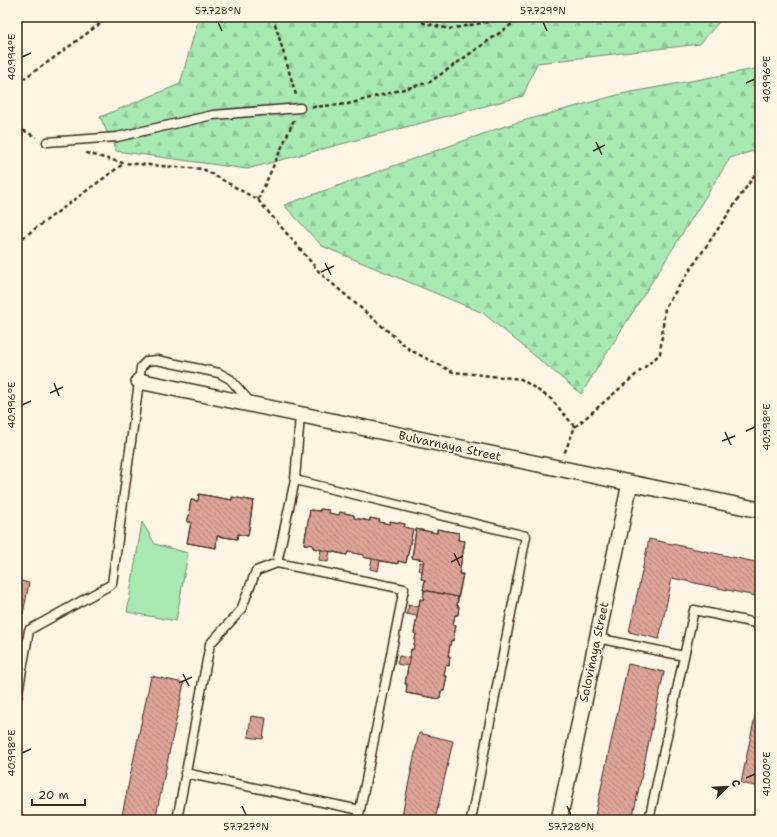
<svg xmlns="http://www.w3.org/2000/svg" width="777" height="837" viewBox="0 0 777 837" font-family="'Shantell Sans',sans-serif">
  <defs>
    <pattern id="forest-firs" width="22" height="20" patternUnits="userSpaceOnUse"><rect width="22" height="20" fill="#a8e9b2"/><path d="M5 1l3.5 6h-7zM16 11l3.5 6h-7z" fill="#92c899"/></pattern>
    <pattern id="building-back-hatch" width="6" height="6" patternUnits="userSpaceOnUse"><rect width="6" height="6" fill="#dda497"/><path d="M-1 5l2 2M0 0l6 6M5-1l2 2" fill="none" stroke="#b4867b"/></pattern>
  </defs>
  <rect width="100%" height="100%" fill="#fcf5e5"/>
  <filter id="ink" filterUnits="userSpaceOnUse"><feTurbulence type="fractalNoise" baseFrequency=".025" numOctaves="2"/><feDisplacementMap in="SourceGraphic" scale="8" xChannelSelector="R" yChannelSelector="G"/><feConvolveMatrix kernelMatrix="1 2 1 2 8 2 1 2 1" color-interpolation-filters="sRGB"/></filter>
  <g filter="url(#ink)">
    <path fill="#a8e9b2" stroke="#728a68" d="M 142,522 L 155,544 L 188,553 L 176,621 L 127,612 Z"/>
    <path fill="url(#forest-firs)" stroke="#728a68" d="M 199,17 L 723,17 L 700,44 L 537,63 L 523,96 L 247,169 L 116,151 L 100,117 L 180,84 Z
      M 760,68 L 760,149 L 730,158 L 581,394 L 483,313 L 322,246 L 284,205 L 508,125 L 621,94 Z"/>
    <path fill="url(#building-back-hatch)" stroke="#3b2a1e" d="M 199,494 L 232,500 L 232,497 L 255,501 L 253,502 L 248,536 L 238,534 L 237,539 L 217,536 L 216,548 L 187,543 L 191,522 L 187,522 L 190,512 L 189,511 L 191,500 L 198,501 Z
      M 199,494 L 232,500 L 232,497 L 255,501 L 253,502 L 248,536 L 238,534 L 237,539 L 217,536 L 216,548 L 187,543 L 191,522 L 187,522 L 190,512 L 189,511 L 191,500 L 198,501 Z
      M 320,509 L 329,510 L 329,513 L 339,515 L 340,512 L 354,515 L 354,518 L 370,521 L 370,518 L 380,520 L 379,522 L 390,524 L 390,521 L 405,524 L 404,527 L 413,529 L 406,563 L 398,561 L 398,564 L 363,557 L 364,555 L 348,552 L 347,555 L 313,548 L 313,545 L 304,544 L 310,510 L 320,511 Z
      M 320,509 L 329,510 L 329,513 L 339,515 L 340,512 L 354,515 L 354,518 L 370,521 L 370,518 L 380,520 L 379,522 L 390,524 L 390,521 L 405,524 L 404,527 L 413,529 L 406,563 L 398,561 L 398,564 L 380,561 L 378,571 L 370,569 L 372,559 L 363,557 L 364,555 L 348,552 L 347,555 L 330,551 L 328,562 L 319,560 L 321,550 L 313,548 L 313,545 L 304,544 L 310,510 L 320,511 Z
      M 416,529 L 437,533 L 437,529 L 459,533 L 458,540 L 465,541 L 459,574 L 463,574 L 458,597 L 423,590 L 425,580 L 421,579 L 424,560 L 412,558 Z
      M 416,529 L 437,533 L 437,529 L 459,533 L 458,540 L 465,541 L 459,574 L 463,574 L 457,606 L 459,606 L 458,615 L 455,615 L 453,625 L 456,626 L 453,641 L 451,640 L 448,656 L 450,656 L 449,666 L 446,665 L 444,676 L 447,676 L 444,691 L 441,691 L 440,699 L 406,693 L 407,684 L 405,684 L 408,666 L 397,664 L 399,656 L 409,658 L 411,649 L 413,650 L 416,634 L 414,633 L 417,616 L 406,614 L 409,606 L 408,606 L 408,605 L 419,607 L 420,599 L 423,600 L 424,590 L 423,590 L 425,580 L 421,579 L 422,571 L 418,570 L 420,562 L 423,563 L 424,560 L 412,558 Z
      M 649,539 L 760,563 L 760,597 L 672,578 L 659,639 L 629,632 Z
      M 17,580 L 29,583 L 23,614 L 17,613 Z
      M 424,590 L 458,597 L 457,606 L 459,606 L 458,615 L 455,615 L 453,625 L 456,626 L 453,641 L 451,640 L 448,656 L 450,656 L 449,666 L 446,665 L 444,676 L 447,676 L 444,691 L 441,691 L 440,699 L 406,693 L 407,684 L 405,684 L 411,649 L 413,650 L 416,634 L 414,633 L 420,599 L 423,600 Z
      M 628,664 L 664,672 L 632,820 L 594,820 Z
      M 151,676 L 184,683 L 155,820 L 121,820 Z
      M 760,692 L 760,787 L 741,783 Z
      M 251,716 L 266,718 L 263,739 L 248,737 Z
      M 419,733 L 453,741 L 435,820 L 401,820 Z
      M 249,815 L 257,817 L 257,820 L 259,820 L 238,820 L 239,816 L 248,818 Z"/>
    <g fill="none" stroke-linecap="round" stroke-linejoin="round">
      <defs>
        <path id="service" d="M 47,142 L 117,137 L 213,115 L 300,108
          M 295,480 L 526,536 L 471,820
          M 277,563 L 295,480 L 300,415
          M 597,638 L 684,656
          M 17,698 L 29,630 L 112,584 L 141,367 L 147,361 L 157,360 L 219,373 L 230,379 L 251,403
          M 185,773 L 360,810
          M 177,820 L 210,644 L 241,610 L 256,571 L 277,563 L 404,589 L 358,820
          M 649,820 L 694,610 L 760,624"/>
        <path id="minor" d="M 139,381 L 760,510
          M 559,820 L 630,483"/>
      </defs>
      <use href="#service" stroke="#3b2a1e" stroke-width="11"/>
      <use href="#minor" stroke="#3b2a1e" stroke-width="18"/>
      <path stroke="#3b2a1e" stroke-width="2.5" stroke-dasharray="4 3" stroke-linecap="butt" d="M 273,17 L 296,95
        M 417,17 L 424,23 L 449,29 L 515,17
        M 17,83 L 51,60 L 109,17
        M 312,107 L 348,104 L 430,82 L 522,17
        M 17,127 L 36,137
        M 86,153 L 123,163 L 203,169 L 258,200 L 295,243 L 321,274 L 410,350 L 453,372 L 521,379 L 551,399 L 575,427 L 564,454
        M 258,200 L 294,120
        M 17,242 L 123,164
        M 575,427 L 660,354 L 665,307 L 760,167"/>
      <use href="#service" stroke="#fcf5e5" stroke-width="8"/>
      <use href="#minor" stroke="#fcf5e5" stroke-width="15"/>
    </g>
  </g>
  <path fill="none" stroke="#3b2a1e" stroke-width="1.5" d="M 218,22 L 222,31M 543,22 L 547,31M 22,57 L 31,53M 746,83 L 755,79M 596,142 L 602,155M 593,151 L 605,145M 325,263 L 331,275M 321,272 L 334,266M 54,383 L 59,396M 50,393 L 63,387M 22,405 L 31,401M 746,431 L 755,427M 725,432 L 731,445M 722,441 L 735,436M 454,553 L 460,566M 451,562 L 463,556M 183,674 L 189,686M 179,683 L 192,677M 22,753 L 31,749M 746,778 L 755,774M 242,806 L 246,815M 567,806 L 571,815"/>
  <g text-anchor="middle" dominant-baseline="central" stroke-width="3" stroke-linejoin="round" paint-order="stroke">
    <g font-size="12" fill="#3b2a1e" stroke="#fcf5e5">
      <text transform="translate(450 446) rotate(12)">Bulvarnaya Street</text>
      <text transform="translate(594 652) rotate(-78)">Solovinaya Street</text>
    </g>
  </g>
  <rect width="777" height="837" fill="none" stroke="#fcf5e5" stroke-width="44"/>
  <g transform="translate(727 787) rotate(66)" stroke="#fcf5e5" stroke-width="3" paint-order="stroke">
  <path d="M0-3L7 15L0 10L-7 15Z" fill="#3b2a1e"/>
  <text y="-6" font-size="11" font-weight="bold" text-anchor="middle" fill="#3b2a1e">С</text>
  </g>
  <path d="M32 799v6h53v-6" fill="none" stroke="#3b2a1e" stroke-width="2"/>
  <text x="38" y="799" font-size="12" fill="#3b2a1e" stroke="#fcf5e5" stroke-width="3" paint-order="stroke">20 m</text>
  <rect x="22" y="22" width="733" height="793" fill="none" stroke="#3b2a1e" stroke-width="1.5"/>
  <g font-size="10" text-anchor="middle" fill="#3b2a1e">
    <text x="218" y="14">57.728°N</text>
    <text x="543" y="14">57.729°N</text>
    <text transform="translate(11 57) rotate(-90)" y="4">40.994°E</text>
    <text transform="translate(766 79) rotate(-90)" y="4">40.996°E</text>
    <text transform="translate(11 405) rotate(-90)" y="4">40.996°E</text>
    <text transform="translate(766 427) rotate(-90)" y="4">40.998°E</text>
    <text transform="translate(11 753) rotate(-90)" y="4">40.998°E</text>
    <text transform="translate(766 774) rotate(-90)" y="4">41.000°E</text>
    <text x="246" y="830">57.727°N</text>
    <text x="571" y="830">57.728°N</text>
  </g>
</svg>
